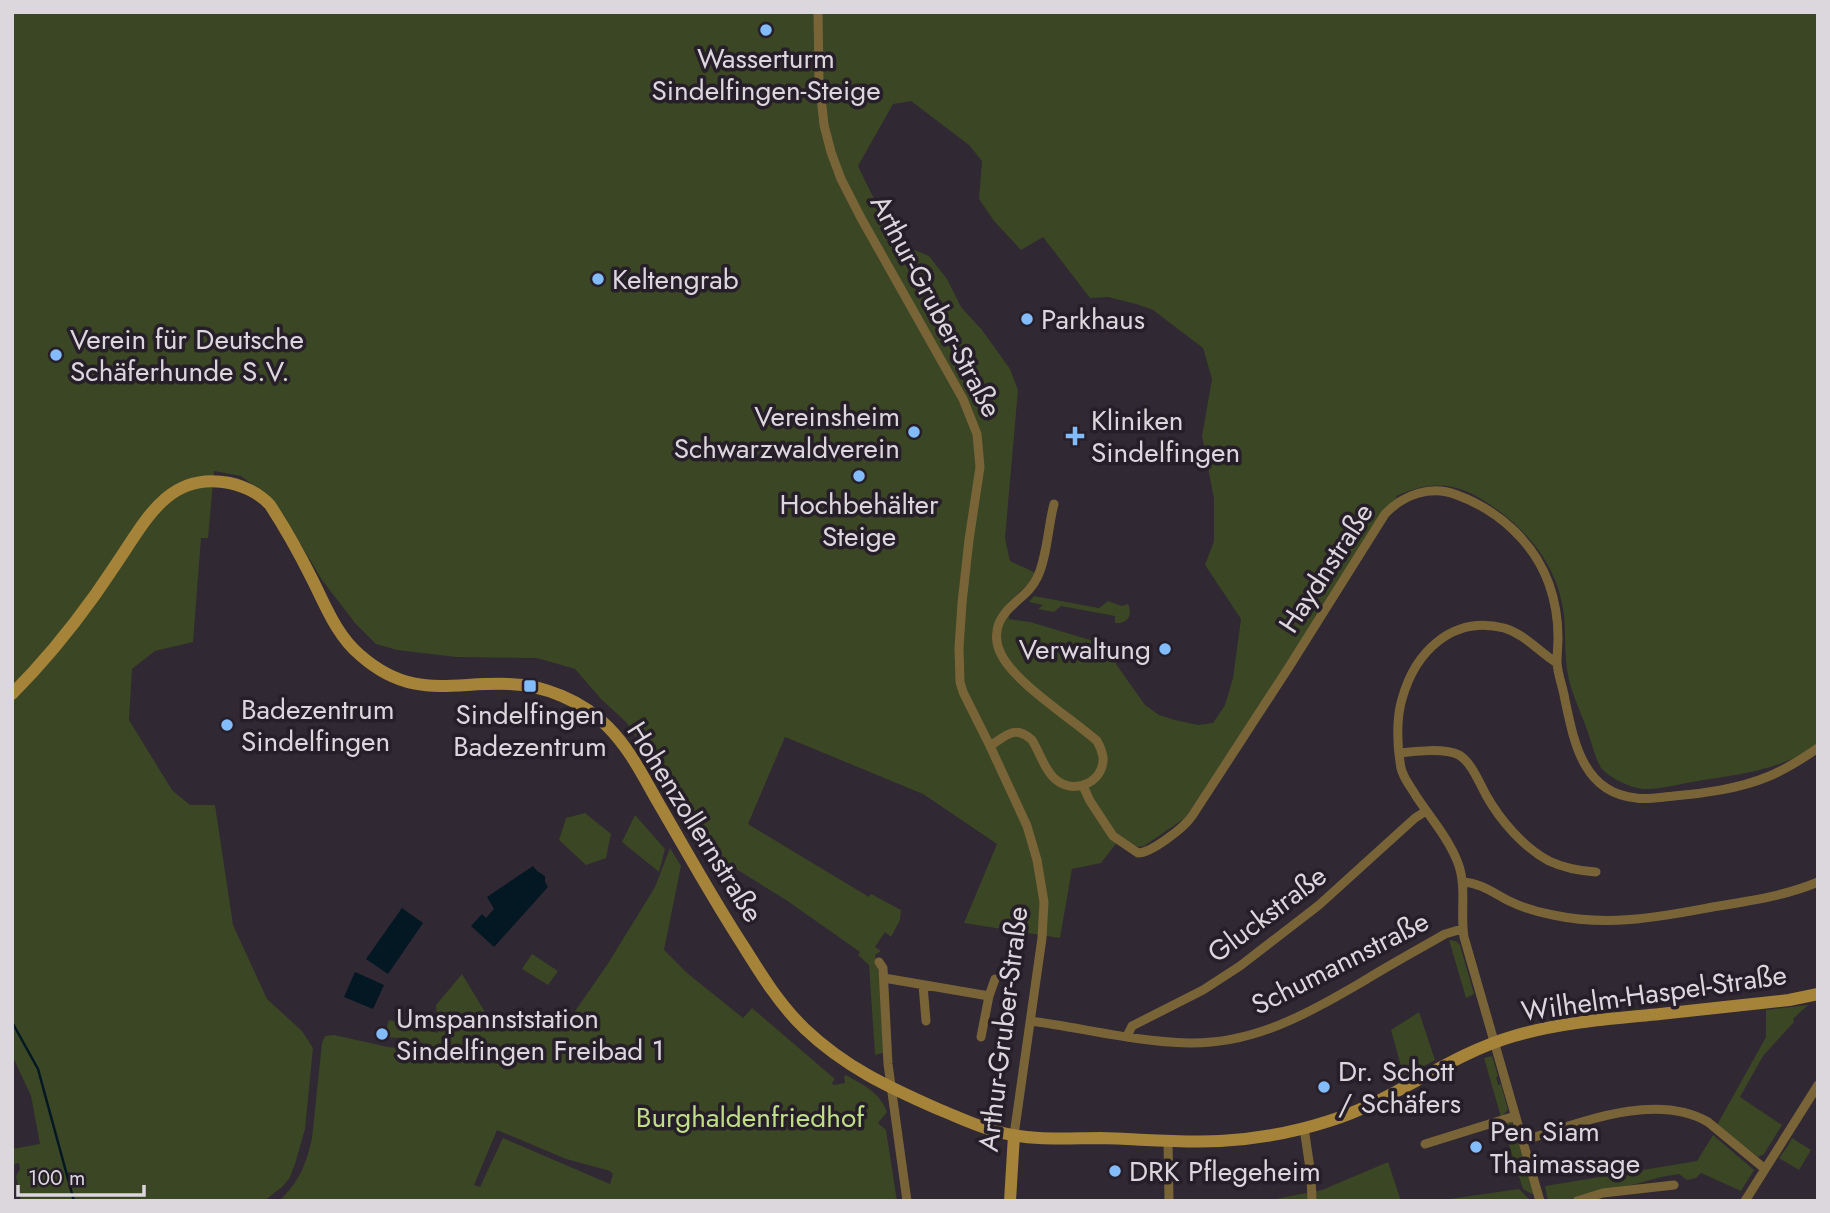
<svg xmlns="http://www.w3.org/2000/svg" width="1830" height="1213" viewBox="0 0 1830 1213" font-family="Jost,sans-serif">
  <rect width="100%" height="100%" fill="#302832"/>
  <path fill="#3a4624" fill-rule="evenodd" d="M 12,12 L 1818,12 L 1818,743 C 1784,770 1740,774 1698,781 C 1683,783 1659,790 1645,789 C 1633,789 1611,779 1602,769 C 1596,762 1591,740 1587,730 C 1581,712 1571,693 1568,675 C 1564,656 1566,636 1564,616 C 1559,567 1527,528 1486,502 C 1454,481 1430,481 1396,496 L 1397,499 L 1185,818 L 1144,846 L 1138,847 L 1121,837 L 1101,863 L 1072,869 L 1060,938 L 964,923 L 997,844 L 923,794 L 785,737 L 748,824 L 869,897 L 871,894 L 901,910 L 900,920 L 891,937 L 885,932 L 875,947 L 881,951 L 875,955 L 880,975 L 883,1053 L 875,1055 L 869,965 L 858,955 L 860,952 L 786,900 L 694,843 L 670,788 L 626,722 L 601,699 L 575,669 L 537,658 L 456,657 L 397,650 L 376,644 L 355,623 L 322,580 L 276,503 L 241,476 L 214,471 L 208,538 L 201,538 L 193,642 L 155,651 L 132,669 L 129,720 L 172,790 L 190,805 L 215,805 L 233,925 L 267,999 L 302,1031 L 313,1048 L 305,1129 L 295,1164 L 289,1179 L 282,1187 L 264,1201 L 21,1201 L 16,1176 L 20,1169 L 19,1163 L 14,1164 L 12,1149 L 40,1144 L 31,1096 L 12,1055 ZM 911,101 L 969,145 L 982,161 L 979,199 L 994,221 L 1021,250 L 1043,237 L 1090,298 L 1108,297 L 1136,304 L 1153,310 L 1203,348 L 1212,379 L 1202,436 L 1214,499 L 1214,541 L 1205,565 L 1241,619 L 1233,678 L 1225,705 L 1213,723 L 1198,725 L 1175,720 L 1159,715 L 1145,705 L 1116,664 L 1117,648 L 1030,622 L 1009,619 L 1008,603 L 1029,583 L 1036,573 L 1010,561 L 1005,538 L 1018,390 L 1010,369 L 982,330 L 961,307 L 947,279 L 929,256 L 895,242 L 858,166 L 893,104 Z
    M 1034,596 L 1099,608 L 1108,601 L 1122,606 L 1128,604 C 1133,615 1128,624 1115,623 L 1115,616 L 1061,606 L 1054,612 L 1038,609 L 1043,605 L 1029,602 Z
    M 585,813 L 611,834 L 606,858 L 586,865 L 559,840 L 566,818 Z
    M 635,815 L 665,849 L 659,872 L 622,842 Z
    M 670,848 L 681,866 L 664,950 L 687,973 L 743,1018 L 752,1008 L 835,1079 L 832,1083 L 834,1085 L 845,1083 L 844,1077 L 846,1075 C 863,1085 880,1092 887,1112 L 878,1123 L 886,1130 L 897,1201 L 279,1201 C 299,1182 306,1165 312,1138 L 322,1043 L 325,1036 L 334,1035 L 388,1047 L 421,1050 L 422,1043 L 402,1038 L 384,1037 L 389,1020 L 438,1033 L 436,1005 L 462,974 L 496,1030 L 538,1030 L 564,1027 L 607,965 L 655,887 ZM 497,1130 L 566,1159 L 610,1171 L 613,1174 L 610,1184 L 503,1138 L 480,1187 L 474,1185 Z
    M 1449,940 L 1456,941 L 1460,945 L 1474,994 L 1466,998 Z
    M 532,954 L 558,971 L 548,985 L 522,969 Z
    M 1808,1005 L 1793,1019 L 1794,1022 L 1763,1056 L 1740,1097 L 1782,1125 L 1764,1154 L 1758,1157 L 1717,1125 L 1766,1037 L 1766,1010 Z
    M 1419,1012 L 1435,1060 L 1404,1077 L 1391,1030 Z
    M 1492,1056 L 1498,1076 L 1496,1077 L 1498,1085 L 1501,1084 L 1508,1110 L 1501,1117 L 1484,1058 Z
    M 1507,1121 L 1512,1122 L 1534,1194 L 1532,1194 L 1523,1189 L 1502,1123 Z
    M 1713,1135 L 1754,1170 L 1741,1191 L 1701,1173 L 1696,1178 L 1687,1180 L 1679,1174 L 1661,1177 L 1636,1184 L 1582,1195 L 1565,1201 L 1548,1201 L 1545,1186 L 1697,1161 Z
    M 1792,1138 L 1811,1150 L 1799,1170 L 1779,1158 L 1787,1147 Z
    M 1388,1162 L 1401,1201 L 1265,1201 L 1322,1190 Z
    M 1519,1189 L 1531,1201 L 1435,1201 Z"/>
  <path fill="#031823" d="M 533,866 L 537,871 L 545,876 L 545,882 L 548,887 L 494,947 L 471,926 L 482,914 L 486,918 L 494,909 L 487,897 Z
    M 402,908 L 423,923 L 388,974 L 366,959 Z
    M 355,972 L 384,985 L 373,1009 L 344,997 Z"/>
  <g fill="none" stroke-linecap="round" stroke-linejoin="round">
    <path stroke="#031823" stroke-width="2.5" d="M 12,1022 L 38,1069 L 74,1201"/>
    <path stroke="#796438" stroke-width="9" d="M 818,12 L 819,79 L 824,125 L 831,152 L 841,179 L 861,218 L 963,399 L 977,434 L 980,467 L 969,540 L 962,603 L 959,648 L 960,682 L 963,692 L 990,746 L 1027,826 L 1037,860 L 1044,902 L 1042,938 L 1014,1135
      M 990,746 C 1006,736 1015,724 1032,740 C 1040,753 1046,774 1059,782 C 1078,794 1105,780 1103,757 C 1102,751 1100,746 1097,741 C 1072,719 1014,682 1001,654 C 996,645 995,633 999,623 C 1007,604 1029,596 1037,578 C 1047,558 1048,526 1054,504
      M 1400,753 C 1414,751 1446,748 1459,755 C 1471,762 1479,782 1486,795 C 1500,820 1523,847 1549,861 C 1564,868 1580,871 1596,872
      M 1083,786 L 1090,801 L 1113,836 L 1138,853 C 1151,853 1184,828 1192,816 L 1289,667 L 1385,514 C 1404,494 1431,485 1457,495 C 1498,510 1534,542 1549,584 C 1555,601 1558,619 1558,637 C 1558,645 1557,654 1557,663 C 1558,676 1563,687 1565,700 C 1574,742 1583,793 1636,798 C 1648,800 1661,797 1674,796 C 1702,794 1741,788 1767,777 C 1785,770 1802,759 1818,748
      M 1463,882 C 1480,883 1492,892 1507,900 C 1521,907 1537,912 1553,915 C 1609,927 1658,917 1713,907 C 1749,901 1785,896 1818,882
      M 879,962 L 883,968 L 888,1064 L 907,1201
      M 884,978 L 989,996
      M 923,985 L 926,1021
      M 1031,1021 C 1083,1028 1136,1042 1189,1043 C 1257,1044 1310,1012 1367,979 C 1393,963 1419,949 1445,934 L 1462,929
      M 1127,1036 L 1132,1026 L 1203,990 L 1240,966 L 1319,905 L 1415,818 L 1426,811
      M 981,1037 L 989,996 L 995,979
      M 1304,1128 L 1311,1175 L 1312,1201
      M 1168,1140 L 1169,1201
      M 1522,1141 C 1577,1124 1655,1091 1708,1122 L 1765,1169
      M 1425,1144 L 1515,1116
      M 1540,1201 L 1464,937 C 1460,913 1467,887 1458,863 C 1449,839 1430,817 1416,796 C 1411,787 1403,778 1401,768 C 1397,747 1396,719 1402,699 C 1415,652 1452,615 1504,628 C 1525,634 1539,652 1557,663
      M 1577,1201 L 1603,1193 L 1674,1185
      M 1745,1201 L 1818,1085"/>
    <path stroke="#a58339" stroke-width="12" d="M 12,694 C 43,663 70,630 95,595 C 106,579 117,563 128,546 C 151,511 174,475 223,482 C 240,484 258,492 270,505 C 285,528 299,553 311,577 C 325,604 336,635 360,655 C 411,700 449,682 509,684 C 544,685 583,701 608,727 C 630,749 644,778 659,804 C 687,852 714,901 744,947 C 762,976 780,1005 805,1029 C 845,1067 888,1087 938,1109 C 958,1117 978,1127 999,1132 C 1031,1141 1067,1138 1100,1138 C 1140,1139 1181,1143 1220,1141 C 1257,1139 1295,1132 1329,1121 C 1394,1101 1448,1055 1514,1036 C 1562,1022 1610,1019 1660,1014 C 1703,1009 1746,1005 1789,1000 L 1818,994
      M 1010,1201 L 1014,1135"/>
  </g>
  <g fill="#82bcfa" stroke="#261e28" stroke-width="2.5">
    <circle cx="766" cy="30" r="7"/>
    <circle cx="598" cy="279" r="7"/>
    <circle cx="1027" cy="319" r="7"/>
    <circle cx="56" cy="355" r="7"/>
    <circle cx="914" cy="432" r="7"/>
    <path d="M1071.5 425.5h7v7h7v7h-7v7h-7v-7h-7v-7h7z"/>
    <circle cx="859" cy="476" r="7"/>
    <circle cx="1165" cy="649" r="7"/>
    <rect x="523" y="679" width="14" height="14" rx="3.5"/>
    <circle cx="227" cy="725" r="7"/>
    <circle cx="382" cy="1034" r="7"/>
    <circle cx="1324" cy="1087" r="7"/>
    <circle cx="1476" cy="1147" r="7"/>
    <circle cx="1115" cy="1171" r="7"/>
  </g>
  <g text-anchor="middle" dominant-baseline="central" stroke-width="7" stroke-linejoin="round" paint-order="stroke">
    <g font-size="28" fill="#dcd6dd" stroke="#261e28" text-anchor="start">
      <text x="766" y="58" text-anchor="middle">Wasserturm<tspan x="766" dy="32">Sindelfingen-Steige</tspan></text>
      <text x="612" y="279">Keltengrab</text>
      <text x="1041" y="319">Parkhaus</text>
      <text x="70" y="339">Verein für Deutsche<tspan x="70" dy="32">Schäferhunde S.V.</tspan></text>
      <text x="900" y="416" text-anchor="end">Vereinsheim<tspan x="900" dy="32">Schwarzwaldverein</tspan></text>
      <text x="1091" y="420">Kliniken<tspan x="1091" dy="32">Sindelfingen</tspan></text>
      <text x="859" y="504" text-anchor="middle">Hochbehälter<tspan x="859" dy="32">Steige</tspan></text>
      <text x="1151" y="649" text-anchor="end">Verwaltung</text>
      <text x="241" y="709">Badezentrum<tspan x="241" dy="32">Sindelfingen</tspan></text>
      <text x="530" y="714" text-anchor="middle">Sindelfingen<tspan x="530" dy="32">Badezentrum</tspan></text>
      <text x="396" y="1018">Umspannststation<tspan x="396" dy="32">Sindelfingen Freibad 1</tspan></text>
      <text x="1338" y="1071">Dr. Schott<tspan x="1338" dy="32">/ Schäfers</tspan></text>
      <text x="1490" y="1131">Pen Siam<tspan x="1490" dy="32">Thaimassage</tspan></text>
      <text x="1129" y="1171">DRK Pflegeheim</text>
    </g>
    <g font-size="28" fill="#dcd6dd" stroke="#261e28">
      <text transform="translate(936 306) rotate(62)">Arthur-Gruber-Straße</text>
      <text transform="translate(1326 568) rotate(-57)">Haydnstraße</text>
      <text transform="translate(695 822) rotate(58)">Hohenzollernstraße</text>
      <text transform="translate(1267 914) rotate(-37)">Gluckstraße</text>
      <text transform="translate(1340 963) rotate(-27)">Schumannstraße</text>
      <text transform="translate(1654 993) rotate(-8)">Wilhelm-Haspel-Straße</text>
      <text transform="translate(1003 1029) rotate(-83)">Arthur-Gruber-Straße</text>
    </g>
    <g font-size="28" fill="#bfde86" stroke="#261e28">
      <text x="750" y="1117">Burghaldenfriedhof</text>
    </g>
  </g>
  <rect width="1830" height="1213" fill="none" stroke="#dcd6dd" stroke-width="28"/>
  <path d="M18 1185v10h126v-10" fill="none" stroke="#dcd6dd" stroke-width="3.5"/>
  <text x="28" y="1185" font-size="21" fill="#dcd6dd" stroke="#261e28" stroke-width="5" paint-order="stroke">100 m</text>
</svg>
